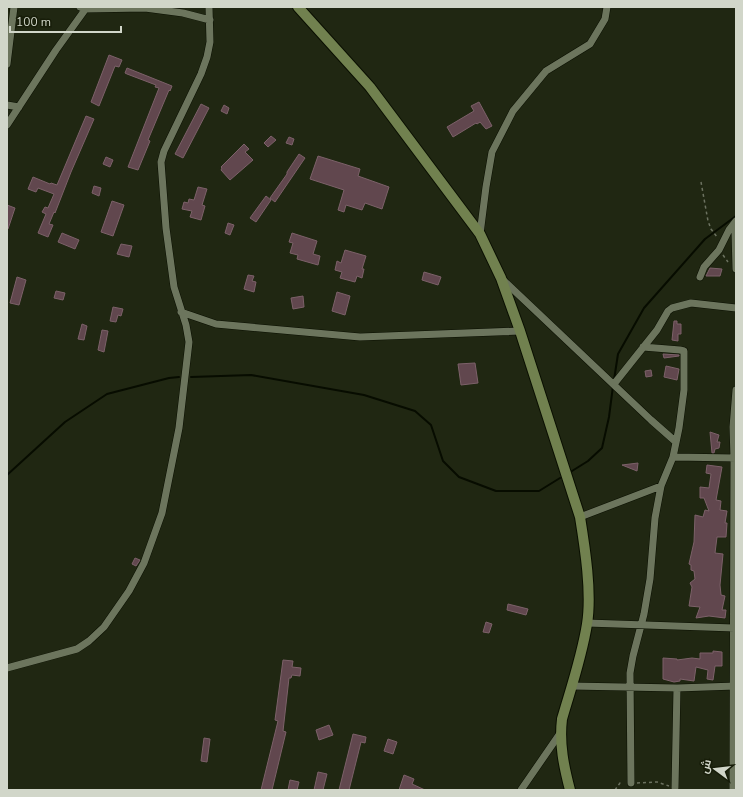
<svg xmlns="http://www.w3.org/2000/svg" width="743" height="797" viewBox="0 0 743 797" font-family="'Nunito Sans',Cairo,sans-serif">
  <rect width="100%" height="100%" fill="#202712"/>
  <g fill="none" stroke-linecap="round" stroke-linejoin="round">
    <path stroke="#070c00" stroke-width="2" d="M 191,377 L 251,375 L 364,395 L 415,411 L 431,425 L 443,461 L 459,477 L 496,491 L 539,491 L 560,478
      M 614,380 L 618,354 L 644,308 L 705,239 L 736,216
      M 572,471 L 588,461 L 602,448 L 609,417 L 613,386
      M 7,475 L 65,422 L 107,394 L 169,378 L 179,377"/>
  </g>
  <path fill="#61474e" stroke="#7c6169" d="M 109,55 L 122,60 L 119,67 L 115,66 L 99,106 L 91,102 Z
    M 127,68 L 172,86 L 170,91 L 169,90 L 148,140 L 150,141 L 138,170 L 128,167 L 159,88 L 155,87 L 156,85 L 127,74 L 125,73 Z
    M 479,102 L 492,126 L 486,129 L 480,122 L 477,124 L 476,123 L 453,137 L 447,127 L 474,111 L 471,106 Z
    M 201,104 L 209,108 L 183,158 L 175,154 Z
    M 224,105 L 229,108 L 227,114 L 221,111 Z
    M 86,116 L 94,119 L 71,172 L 55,213 L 54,212 L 49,224 L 53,225 L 48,237 L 38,233 L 46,214 L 42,212 L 45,207 L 48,208 L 54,194 L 38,188 L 36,192 L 28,189 L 33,177 L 50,184 L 51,183 L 57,185 Z
    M 271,136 L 276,140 L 268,147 L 264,143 Z
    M 289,137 L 294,139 L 292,145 L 286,143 Z
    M 244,144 L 249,149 L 245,152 L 253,160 L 230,180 L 221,170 L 222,168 L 221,167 Z
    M 299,154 L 305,158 L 275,202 L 270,198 L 287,174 L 287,172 Z
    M 318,156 L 360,169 L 358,176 L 389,187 L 382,209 L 365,203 L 362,210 L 346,205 L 344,212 L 338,210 L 344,190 L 310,179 Z
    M 106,157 L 113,160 L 110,167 L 103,164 Z
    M 94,186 L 101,188 L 99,196 L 92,193 Z
    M 198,187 L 207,189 L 202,205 L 205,206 L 201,220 L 190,217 L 192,211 L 182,209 L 184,202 L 188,203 L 189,199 L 194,200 Z
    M 266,196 L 271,200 L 256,222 L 250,218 Z
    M 112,201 L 124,205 L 113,236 L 101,232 Z
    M 7,205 L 15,208 L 8,229 L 7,229 Z
    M 228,223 L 234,225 L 230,235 L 225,233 Z
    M 62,233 L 79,240 L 75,249 L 58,242 Z
    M 292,233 L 317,241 L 313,254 L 320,256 L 318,265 L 297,259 L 298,255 L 290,253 L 293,243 L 289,242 Z
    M 121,244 L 132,246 L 129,257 L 117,254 Z
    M 345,250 L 366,256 L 362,269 L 364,269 L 362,278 L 357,276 L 355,282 L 340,278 L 342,272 L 335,270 L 337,261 L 341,263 Z
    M 710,268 L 722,269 L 720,276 L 706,276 Z
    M 424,272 L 441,277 L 438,285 L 422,280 Z
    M 248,275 L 254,276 L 252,281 L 256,282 L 254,292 L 244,289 Z
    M 17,277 L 26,280 L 19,305 L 10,303 Z
    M 56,291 L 65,293 L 63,300 L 54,298 Z
    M 337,292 L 350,296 L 345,315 L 332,311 Z
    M 303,296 L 304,307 L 293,309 L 291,298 Z
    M 113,307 L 123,309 L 121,316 L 118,315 L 116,322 L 110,321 Z
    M 674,321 L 677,321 L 677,324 L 681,324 L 681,334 L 678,334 L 678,341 L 672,340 Z
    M 82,324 L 87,326 L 84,340 L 78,339 Z
    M 102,330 L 108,331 L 104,352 L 98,350 Z
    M 663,354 L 679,355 L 679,356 L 664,358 Z
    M 475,363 L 478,383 L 461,385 L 458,364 Z
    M 666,366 L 679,369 L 677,380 L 664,377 Z
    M 651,370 L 652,376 L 646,377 L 645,371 Z
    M 710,432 L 719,435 L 717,442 L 720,442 L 719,448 L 715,449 L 714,453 L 712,453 Z
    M 638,463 L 637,471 L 622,465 Z
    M 707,465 L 722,467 L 716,500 L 721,501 L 720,510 L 727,511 L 725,523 L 727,523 L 726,537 L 717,537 L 715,553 L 723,554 L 720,585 L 721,595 L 725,596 L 722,610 L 726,610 L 725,618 L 709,616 L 696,618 L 700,607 L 689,606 L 692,587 L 690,583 L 695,579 L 694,571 L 691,570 L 691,565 L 689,564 L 694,542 L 695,515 L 703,517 L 705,510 L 709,511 L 704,498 L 700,498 L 700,487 L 709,488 L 711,474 L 706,473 Z
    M 135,558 L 140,560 L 136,566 L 132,564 Z
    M 508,604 L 528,609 L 526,615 L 507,610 Z
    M 486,622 L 492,624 L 489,633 L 483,632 Z
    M 713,651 L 722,652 L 722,666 L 715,666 L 713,680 L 707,679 L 708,670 L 696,667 L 694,681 L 680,679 L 680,681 L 674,682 L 663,679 L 663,658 L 677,659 L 677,660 L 692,658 L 700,659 L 700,653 L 713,653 Z
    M 283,660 L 293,661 L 292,667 L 301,668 L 300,676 L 292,675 L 291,678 L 289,678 L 283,731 L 286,732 L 272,790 L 261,790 L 278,721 L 275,720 Z
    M 329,725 L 333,735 L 319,740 L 316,730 Z
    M 353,734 L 366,737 L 365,743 L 361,742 L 349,790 L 339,790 Z
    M 204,738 L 210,739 L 207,762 L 201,761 Z
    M 388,739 L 397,742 L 393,754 L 384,751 Z
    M 318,772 L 327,774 L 323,790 L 314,790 Z
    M 404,775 L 414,779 L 412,784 L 425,790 L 399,790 Z
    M 290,780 L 299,782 L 297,790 L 288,790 Z"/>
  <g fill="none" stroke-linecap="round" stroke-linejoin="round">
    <defs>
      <path id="street" d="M 80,7 L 85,9 L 145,8 L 183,13 L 210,20
        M 7,64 L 14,7
        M 7,105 L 19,107
        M 7,125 L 56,50 L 87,7
        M 733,225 L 735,226 L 735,232 L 736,269
        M 480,234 L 486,187 L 492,152 L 513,111 L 546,71 L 590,44 L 605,19 L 607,7
        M 700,277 L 704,267 L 719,250 L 729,230 L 736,221
        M 502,279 L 651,420 L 676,442
        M 181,312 L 216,324 L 360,337 L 520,331
        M 614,384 L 657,330 L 668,311 L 672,308 L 691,303 L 736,308
        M 673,457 L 736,458
        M 580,517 L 661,486
        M 587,623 L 734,628
        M 7,668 L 77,649 L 89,641 L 104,627 L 129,591 L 144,563 L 162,513 L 179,428 L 189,342 L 186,325 L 174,287 L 166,228 L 161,162 L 164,151 L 201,74 L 207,57 L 210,42 L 209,7
        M 571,686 L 677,688 L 736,686
        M 631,783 L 630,673 L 633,656 L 644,614 L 650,579 L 655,518 L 661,486 L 673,457 L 679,428 L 684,390 L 684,351 L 680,350 L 643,347
        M 675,788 L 677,688
        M 521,790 L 561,732
        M 733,790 L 734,458 L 733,427 L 736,390"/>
      <path id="secondary" d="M 298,7 L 370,87 L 480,234 L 501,278 L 520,331 L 580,517 C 585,548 592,593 587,624 C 582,656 571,688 562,719 C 559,744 564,767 570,790"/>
    </defs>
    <use href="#street" stroke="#0a0f01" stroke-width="8"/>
    <use href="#secondary" stroke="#0a0f01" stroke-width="12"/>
    <path stroke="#6c7260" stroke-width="1.5" stroke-dasharray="3 3" stroke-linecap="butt" d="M 701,182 L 708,221 L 711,229 L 717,237
      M 723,255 L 728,262
      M 736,290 L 736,280
      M 637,783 L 657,782 L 669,786
      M 615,790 L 620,783 L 623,783"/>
    <use href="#street" stroke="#6c755d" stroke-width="7"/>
    <use href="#secondary" stroke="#71814f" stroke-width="10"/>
  </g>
  <rect width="743" height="797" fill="none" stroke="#d1d6c9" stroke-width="16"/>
  <g transform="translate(715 769) rotate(285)" stroke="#171d09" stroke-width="3" paint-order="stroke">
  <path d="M0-3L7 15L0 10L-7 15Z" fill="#d1d6c9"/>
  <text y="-6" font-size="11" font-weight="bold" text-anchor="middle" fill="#d1d6c9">ش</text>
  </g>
  <path d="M10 26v6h111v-6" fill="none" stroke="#d1d6c9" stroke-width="2"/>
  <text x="16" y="26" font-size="12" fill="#d1d6c9" stroke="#171d09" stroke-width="3" paint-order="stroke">100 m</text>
</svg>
